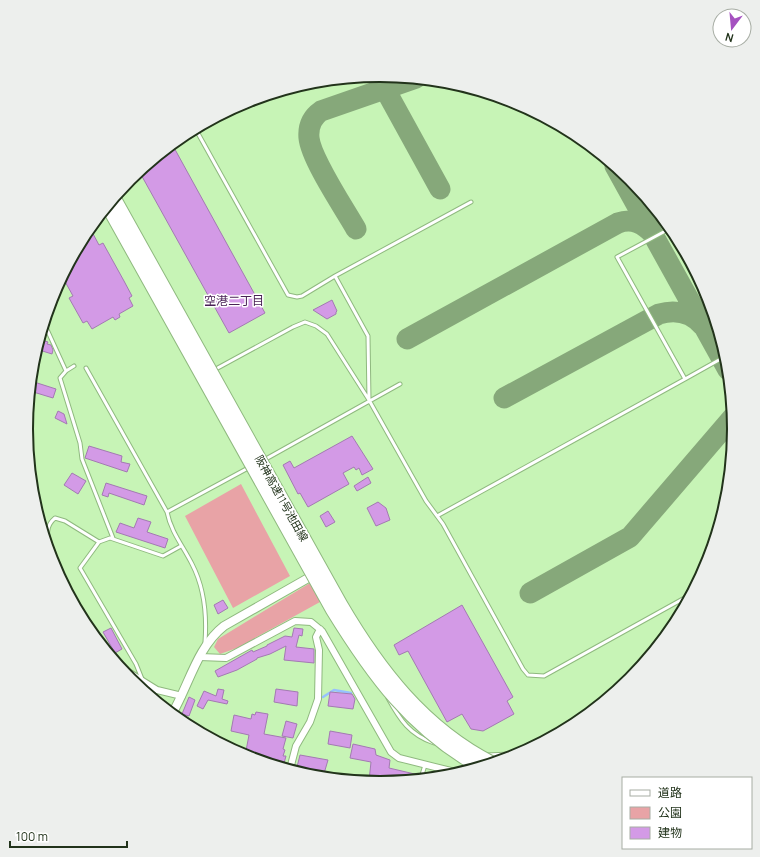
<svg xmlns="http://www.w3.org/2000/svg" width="760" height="857" viewBox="0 0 760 857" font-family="Manrope,'Noto Sans JP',sans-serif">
  <rect width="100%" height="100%" fill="#c7f4b6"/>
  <path fill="#e8a3a6" d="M 241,484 L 290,576 L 233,608 L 185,516 Z
    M 310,583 L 320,602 L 237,648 L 220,654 L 214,647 L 218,639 Z"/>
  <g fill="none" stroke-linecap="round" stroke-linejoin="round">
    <path stroke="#97c1fe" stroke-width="2.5" d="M 323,697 L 334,690 L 351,693"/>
    <path stroke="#86a87a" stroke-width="21" d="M 385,89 L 440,189
      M 615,166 L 728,370
      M 356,229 C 344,208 311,159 309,138 C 308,127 311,118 321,111 L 416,78
      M 407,339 L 618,223 C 632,218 643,223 653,234
      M 504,398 L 659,314 C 676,309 692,313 703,326
      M 530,593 L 630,537 L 733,417"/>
  </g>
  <path fill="#d39ae6" stroke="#a37ab2" d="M 172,144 L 265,313 L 229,333 L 139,171 Z
    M 91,230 L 99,245 L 103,243 L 124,281 L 132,296 L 129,298 L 133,306 L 119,314 L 120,317 L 115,320 L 113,317 L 92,329 L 87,321 L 83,323 L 69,298 L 73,296 L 62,276 L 84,234 Z
    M 332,300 L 337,311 L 336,312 L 336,314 L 327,319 L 313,310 Z
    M 39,339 L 48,342 L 47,344 L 51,345 L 53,350 L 52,354 L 36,349 Z
    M 31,381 L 56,389 L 53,398 L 30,391 Z
    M 58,411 L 64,414 L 67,424 L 55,418 Z
    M 352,436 L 373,469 L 362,475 L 359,468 L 356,470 L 354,467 L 343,473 L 349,484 L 308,507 L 300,493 L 298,494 L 283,465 L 290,461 L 294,468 Z
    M 89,446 L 122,456 L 121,462 L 130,464 L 127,472 L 85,458 Z
    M 72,473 L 86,481 L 78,494 L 64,485 Z
    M 368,477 L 371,483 L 357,491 L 354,486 Z
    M 106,483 L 147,496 L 144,505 L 109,493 L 108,497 L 102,495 Z
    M 378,502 L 386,508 L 390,520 L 376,526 L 367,508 Z
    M 328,511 L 335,522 L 326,527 L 320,516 Z
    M 138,518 L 151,522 L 147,532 L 168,539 L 165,548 L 116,532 L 120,523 L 134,528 Z
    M 223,600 L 228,608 L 218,614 L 214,605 Z
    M 462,605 L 513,697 L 507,701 L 514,714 L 483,731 L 471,729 L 462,714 L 447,722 L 408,651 L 399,655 L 394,645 Z
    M 111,628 L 122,649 L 115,653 L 103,632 Z
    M 294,628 L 303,629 L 302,636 L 299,635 L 296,647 L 314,649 L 314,663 L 284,660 L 286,646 L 270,654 L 257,658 L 257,659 L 237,670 L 218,677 L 215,671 L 252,650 L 253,652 L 267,646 L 267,645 L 285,636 L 292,637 Z
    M 218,689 L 224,690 L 222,699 L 228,701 L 227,704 L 208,700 L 203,709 L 197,706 L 204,691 L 216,696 Z
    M 276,689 L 298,692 L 297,706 L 274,702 Z
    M 330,692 L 352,694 L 355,699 L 353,709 L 328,706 Z
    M 189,697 L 195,700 L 189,716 L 182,714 Z
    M 256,712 L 268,714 L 264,734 L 286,738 L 283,749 L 285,750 L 283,756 L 286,756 L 283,767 L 245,756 L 249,735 L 231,731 L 234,715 L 251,719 L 252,714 L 255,715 Z
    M 286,721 L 297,724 L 293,738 L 282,736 Z
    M 330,731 L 352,735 L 350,748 L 328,744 Z
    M 353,744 L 375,749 L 376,755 L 390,760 L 389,768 L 419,775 L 418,779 L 380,782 L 369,781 L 371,762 L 350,758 Z
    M 300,755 L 328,760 L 323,777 L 296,771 Z"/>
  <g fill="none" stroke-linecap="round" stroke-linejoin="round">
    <defs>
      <path id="service" d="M 195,128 L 288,295 L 297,297 L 302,296 L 335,276 L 368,336 L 369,400 L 426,501 L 443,524 L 523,669 L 528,675 L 544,676 L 690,595
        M 335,276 L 471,202
        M 44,323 L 66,371
        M 74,366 L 66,371 L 60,378 L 80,443 L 82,459 L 113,538
        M 86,368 L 167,512 C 171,532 183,546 192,564 C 205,589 207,615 205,642
        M 214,370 L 293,327 L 305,322 L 316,326 L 327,334 L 369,400
        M 685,379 L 726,356
        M 264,460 L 400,384
        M 167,512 L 250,467
        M 437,516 L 685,379 L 617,257 L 671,228
        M 50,549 C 48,538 44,527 55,518 L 65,521 L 99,542
        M 142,679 L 136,664 L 80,568 L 99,542 L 110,538 L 163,556 L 181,546
        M 388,698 C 400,720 410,735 434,743
        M 487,755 L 512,754 L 539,743
        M 421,778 L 425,765"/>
      <path id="minor" d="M 200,657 L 226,658 L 295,621 L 311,622 L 322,631 L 391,752 L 399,758 L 459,773
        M 120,667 L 157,690 L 182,696
        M 290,769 L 296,746 L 310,722 L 318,699 L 319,650 L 316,637 L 320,629"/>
      <path id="tertiary" d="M 172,714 C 189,685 197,647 224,626 L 317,573"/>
    </defs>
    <use href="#service" stroke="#8fb97f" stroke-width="5"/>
    <use href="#minor" stroke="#8fb97f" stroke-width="8"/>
    <use href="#tertiary" stroke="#8fb97f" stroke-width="10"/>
    <use href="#service" stroke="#fff" stroke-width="3"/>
    <use href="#minor" stroke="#fff" stroke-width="6"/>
    <use href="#tertiary" stroke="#fff" stroke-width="8"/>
    <defs>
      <path id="motorway-bridge" d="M 114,197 L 341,604 C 379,669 424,728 493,763
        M 107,206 L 332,610 C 372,675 411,729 479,767"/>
    </defs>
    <use href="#motorway-bridge" stroke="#8fb97f" stroke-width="14" stroke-linecap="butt"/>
    <use href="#motorway-bridge" stroke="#fff" stroke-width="12"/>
  </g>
  <g text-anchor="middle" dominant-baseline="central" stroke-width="3" stroke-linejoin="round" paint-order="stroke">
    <g font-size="11" fill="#22331b" stroke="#fff">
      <text transform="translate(282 498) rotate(61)">阪神高速11号池田線</text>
    </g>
    <g font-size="12" fill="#492156" stroke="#fff">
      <text x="234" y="300">空港二丁目</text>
    </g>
  </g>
  <path d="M0 0H760V857H0ZM33 429a347 347 0 1 1 694 0a347 347 0 1 1-694 0Z" fill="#edefed" fill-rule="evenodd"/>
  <path fill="none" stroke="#22331b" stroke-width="2" d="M33 429a347 347 0 1 1 694 0a347 347 0 1 1-694 0Z"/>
  <rect x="622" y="777" width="130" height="72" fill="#ffffff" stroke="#a7ada4"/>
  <rect x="630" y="790" width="20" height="6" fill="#ffffff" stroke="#a7ada4"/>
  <text x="658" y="797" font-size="12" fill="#22331b">道路</text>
  <rect x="630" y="807" width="20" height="12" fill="#e8a3a6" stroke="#a7ada4"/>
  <text x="658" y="817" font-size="12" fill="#22331b">公園</text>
  <rect x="630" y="827" width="20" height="12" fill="#d39ae6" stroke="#a7ada4"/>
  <text x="658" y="837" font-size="12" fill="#22331b">建物</text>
  <g transform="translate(732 28) rotate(196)"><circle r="19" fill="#ffffff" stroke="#a7ada4"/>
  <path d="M0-3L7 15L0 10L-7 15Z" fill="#a551c0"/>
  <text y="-6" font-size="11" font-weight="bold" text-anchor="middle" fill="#22331b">N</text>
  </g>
  <path d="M10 841v6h117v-6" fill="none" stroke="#22331b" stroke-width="2"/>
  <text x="16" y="841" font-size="12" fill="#22331b" stroke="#ffffff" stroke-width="3" paint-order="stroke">100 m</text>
</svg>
